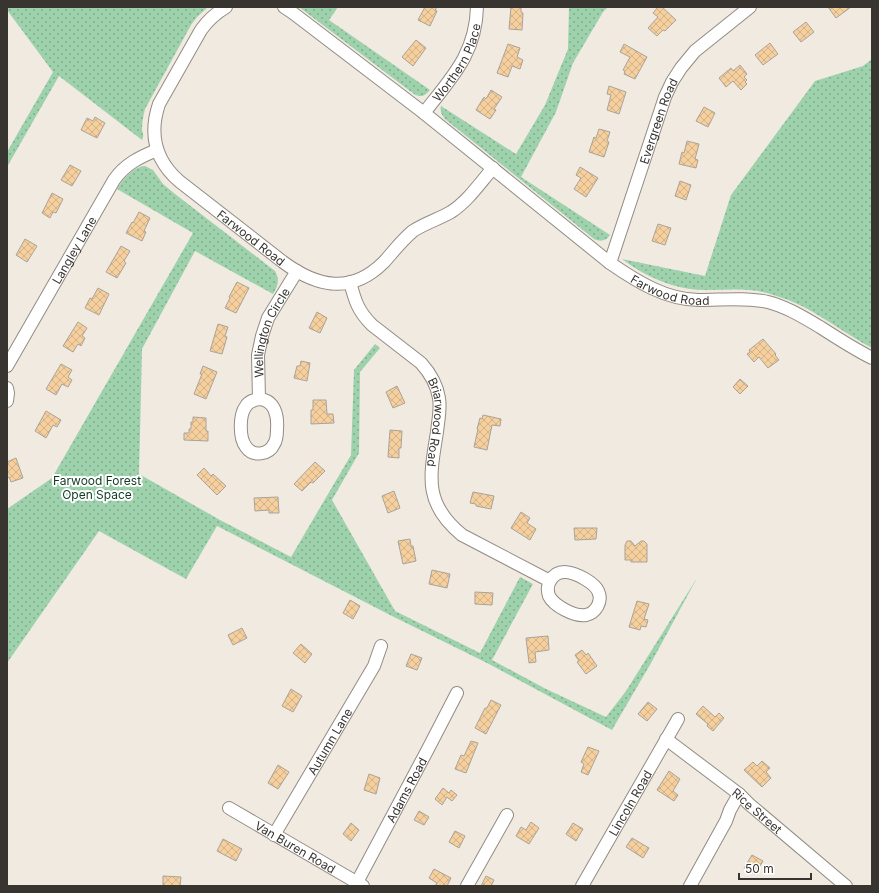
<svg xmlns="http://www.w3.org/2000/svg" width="879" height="893" viewBox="0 0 879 893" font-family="Inter,sans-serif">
  <defs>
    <pattern id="grass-dots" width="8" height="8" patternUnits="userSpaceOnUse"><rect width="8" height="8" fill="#9dd2ac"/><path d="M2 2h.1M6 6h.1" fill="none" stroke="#81ab8d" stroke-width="1.8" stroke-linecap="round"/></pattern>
    <pattern id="building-cross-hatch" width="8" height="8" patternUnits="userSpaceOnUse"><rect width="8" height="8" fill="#f5cf9d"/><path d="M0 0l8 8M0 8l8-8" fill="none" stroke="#d3b288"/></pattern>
  </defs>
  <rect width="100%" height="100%" fill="#f1eae1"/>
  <path fill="url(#grass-dots)" d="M 7,7 L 208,7 L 197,17 L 191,25 L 145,109 C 143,116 142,123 142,130 C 143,134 144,136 142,140 L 59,76 L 7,167 L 7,152 L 53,72 L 7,10 Z
    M 299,7 L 338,7 L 329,20 L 430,90 C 425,96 421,98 414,94 Z
    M 569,7 L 608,7 L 603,12 L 573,63 L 556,112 L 521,177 L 610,235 C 606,241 601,242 594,239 L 445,119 C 441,114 440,111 441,106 L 516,154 L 545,105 L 568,49 Z
    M 872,59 L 872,348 C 845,334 821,314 793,302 C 784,298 776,296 767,293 C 747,288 727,290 706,290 C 675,290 646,277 622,259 L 705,276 L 731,195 L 815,81 L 863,66 Z
    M 145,166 L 153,170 L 163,184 L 175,194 L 275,271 C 280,280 278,286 273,294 L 195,251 L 142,349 L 139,474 L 220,520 L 291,557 L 351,455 L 354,370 L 375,344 L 380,348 L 360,372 L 359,453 L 332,500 L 395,611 L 480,653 L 520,577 L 533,584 L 492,660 L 546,689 L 606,717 L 626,691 L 697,578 L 651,663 L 612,730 L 487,663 L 392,616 L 217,526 L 186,579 L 99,531 L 7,663 L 7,509 L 52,478 L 193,233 L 117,189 C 123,179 133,167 145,166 Z"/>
  <path fill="url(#building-cross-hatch)" stroke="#a9a39a" d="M 425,7 L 437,7 L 435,10 L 437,11 L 430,26 L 418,20 Z
    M 511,7 L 521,7 L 521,12 L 523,13 L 522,30 L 509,29 Z
    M 658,7 L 662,7 L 676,20 L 665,31 L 663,30 L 657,36 L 648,28 L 658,17 L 653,13 Z
    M 828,7 L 851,7 L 836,18 Z
    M 806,22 L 814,32 L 801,42 L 793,32 Z
    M 416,40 L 426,48 L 413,66 L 402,57 Z
    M 770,43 L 778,54 L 763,65 L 755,55 Z
    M 508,44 L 520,48 L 517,57 L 523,60 L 520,69 L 512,66 L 508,77 L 497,73 Z
    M 624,44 L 647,57 L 635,79 L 624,74 L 625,71 L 623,70 L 630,57 L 620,52 Z
    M 740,65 L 747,74 L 744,77 L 747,80 L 745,82 L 747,84 L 741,90 L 733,81 L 726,87 L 719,78 L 731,68 L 733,71 Z
    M 609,86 L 626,92 L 619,114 L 607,110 L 611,95 L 607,94 Z
    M 491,90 L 502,97 L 494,109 L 496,110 L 490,119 L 476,110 L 484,97 L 486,99 Z
    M 704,107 L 715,113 L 708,127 L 696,121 Z
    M 95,117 L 105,123 L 97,138 L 81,130 L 87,118 L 93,121 Z
    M 599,129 L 610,132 L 607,141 L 609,142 L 604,157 L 589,152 L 594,137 L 596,138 Z
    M 687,141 L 699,144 L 695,159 L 698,160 L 696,168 L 679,164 L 682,152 L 684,153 Z
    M 70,165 L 81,171 L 72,186 L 61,180 Z
    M 580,167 L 598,178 L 586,197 L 574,189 L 581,178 L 576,175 Z
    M 680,181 L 691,185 L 686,200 L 675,196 Z
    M 52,193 L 63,199 L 56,213 L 53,212 L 50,218 L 42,213 Z
    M 139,212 L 150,218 L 144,231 L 146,232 L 142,241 L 126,233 L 132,222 L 133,223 Z
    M 658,224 L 671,228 L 665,245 L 652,241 Z
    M 25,239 L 37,246 L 27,262 L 16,255 Z
    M 121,246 L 130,251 L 124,261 L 126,263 L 117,278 L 106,272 Z
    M 237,282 L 249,288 L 236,313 L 225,308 L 230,298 L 229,297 Z
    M 98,288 L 109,294 L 99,315 L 85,308 L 90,298 L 92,299 Z
    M 317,312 L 327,318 L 320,333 L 309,328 Z
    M 78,322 L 87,328 L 82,336 L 85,338 L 81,346 L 78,344 L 73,352 L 63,346 Z
    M 218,324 L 228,327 L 225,336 L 227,337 L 222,354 L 210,351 Z
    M 763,339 L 776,354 L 775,355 L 779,360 L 768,368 L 759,357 L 754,362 L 747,354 L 750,352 L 749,350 Z
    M 301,361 L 310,363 L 307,381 L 294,378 L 297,366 L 300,366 Z
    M 61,364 L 72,370 L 68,377 L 72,380 L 68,387 L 62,384 L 56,395 L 46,389 Z
    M 203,366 L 217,372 L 206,399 L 194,394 L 202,374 L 200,374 Z
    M 740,379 L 748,386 L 740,394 L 733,387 Z
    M 397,386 L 405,403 L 393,408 L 386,392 Z
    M 313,400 L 326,400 L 327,414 L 333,414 L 334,423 L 311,424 L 311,410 L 313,410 Z
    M 46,411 L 61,420 L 57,427 L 53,425 L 46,438 L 35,431 Z
    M 483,415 L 501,419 L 500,426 L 492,425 L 487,450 L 474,447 L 478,429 L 477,429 L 480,418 L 482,419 Z
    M 193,417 L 206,418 L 206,431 L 208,431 L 208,441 L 184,440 L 184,433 L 189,433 L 189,429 L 191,429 L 191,422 L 193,422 Z
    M 390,430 L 402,431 L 401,448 L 399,448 L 399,458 L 388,457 Z
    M 16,458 L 23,478 L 11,482 L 9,477 L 7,478 L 7,462 Z
    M 315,462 L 325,471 L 313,483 L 311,482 L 302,491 L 294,484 Z
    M 204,468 L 211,476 L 213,474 L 226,486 L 217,495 L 197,475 Z
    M 394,491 L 400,508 L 388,513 L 382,496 Z
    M 473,492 L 494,496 L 491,509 L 476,506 L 476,504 L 470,503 Z
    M 278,497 L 279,513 L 269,513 L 269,510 L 255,511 L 254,498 Z
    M 521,512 L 530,518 L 527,523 L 536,529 L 530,540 L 511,528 Z
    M 574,528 L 597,528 L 596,539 L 575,540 Z
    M 410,539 L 411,546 L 413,546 L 416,561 L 403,564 L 398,541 Z
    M 627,541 L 631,541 L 635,546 L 641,541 L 644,541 L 647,544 L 647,562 L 631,562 L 631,560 L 625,560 L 625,545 Z
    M 432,570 L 450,574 L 447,588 L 429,584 Z
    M 475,592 L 493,593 L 492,605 L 475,604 Z
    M 350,600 L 360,606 L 353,619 L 343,613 Z
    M 637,601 L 649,604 L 644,619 L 648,620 L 646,627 L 641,626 L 640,630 L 629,627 Z
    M 242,628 L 247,638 L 233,645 L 228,635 Z
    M 548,636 L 549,650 L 535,652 L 536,662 L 529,663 L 526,638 Z
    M 301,644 L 312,654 L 305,663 L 293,653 Z
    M 582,650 L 586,655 L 588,653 L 597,666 L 586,674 L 577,662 L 579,661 L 575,655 Z
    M 411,654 L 422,658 L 417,670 L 406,666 Z
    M 291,689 L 302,696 L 293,712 L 282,706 Z
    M 491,700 L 501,705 L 486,734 L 475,728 L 485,708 L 487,708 Z
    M 648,702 L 657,709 L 647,721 L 638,714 Z
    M 703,706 L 715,717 L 719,713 L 724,718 L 713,731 L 707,726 L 708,724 L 696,714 Z
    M 471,741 L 478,743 L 466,773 L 455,769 L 461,755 L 464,756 Z
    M 588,747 L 599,751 L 588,775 L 581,772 L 584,764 L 581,762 Z
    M 762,761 L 770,768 L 766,772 L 771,778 L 762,787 L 744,770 L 753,762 L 757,766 Z
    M 278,765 L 289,772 L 278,789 L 268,783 Z
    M 669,771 L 680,779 L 673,791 L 678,795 L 674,801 L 657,790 Z
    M 369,774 L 380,778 L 376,794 L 364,790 Z
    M 443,788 L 449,793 L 451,790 L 457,795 L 452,801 L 447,797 L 442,805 L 435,799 Z
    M 419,811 L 429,817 L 424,825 L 414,820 Z
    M 531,822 L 539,828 L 529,844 L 516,836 L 521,827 L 526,830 Z
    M 351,823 L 359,830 L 351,841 L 343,834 Z
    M 573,823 L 583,829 L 576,841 L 566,834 Z
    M 455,831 L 465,836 L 459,848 L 449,842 Z
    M 632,838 L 649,848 L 643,858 L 626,847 Z
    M 223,839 L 242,849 L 236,861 L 217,851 Z
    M 752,855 L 763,861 L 755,874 L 744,868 Z
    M 434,869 L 451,878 L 447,886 L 435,886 L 437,883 L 429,878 Z
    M 163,876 L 181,877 L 180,886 L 163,886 Z
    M 486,876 L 494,880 L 491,886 L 481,886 Z"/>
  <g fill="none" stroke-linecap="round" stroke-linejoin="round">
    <defs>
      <g id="minor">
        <path id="s1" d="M 226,7 C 216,13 208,20 201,30 L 159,104 C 149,134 155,160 179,181 L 283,262 C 317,287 351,295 384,262 C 393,252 402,240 413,231 C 425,223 439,219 451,212 C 468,201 480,183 493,168"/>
        <path id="s2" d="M 284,7 L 293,13 L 424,113 L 610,263 C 636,281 666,300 699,300 C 722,300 745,297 768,302 C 787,307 803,317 820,327 C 837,338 854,349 872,358"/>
        <path id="s3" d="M 424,113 C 451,78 476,54 477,7"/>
        <path id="s4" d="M 610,263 L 665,97 L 672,82 L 681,68 L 695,51 L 750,7"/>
        <path id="s5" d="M 350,282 C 355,301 358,311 372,325 L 421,363 C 430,373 437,385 439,398 C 441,409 438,421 437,432 C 430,476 423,503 462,535 L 550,581 C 547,586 547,590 549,596 C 554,606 575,617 586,615 C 596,613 603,601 598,591 C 596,586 590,582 585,579 C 573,572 558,567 550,581"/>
        <path id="s6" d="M 7,366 L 114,180 C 125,164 140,157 157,150"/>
        <path d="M 7,388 L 8,393 L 7,401"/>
        <path id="s7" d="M 259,399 C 275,400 278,416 277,429 C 277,434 277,440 274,444 C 269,455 253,457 246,447 C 239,438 239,415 246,406 C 249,401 254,400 259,399 L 258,355 L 262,336 L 268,318 L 297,271"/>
        <path id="s8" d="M 666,739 L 739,794 L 749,804 L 846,886"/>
        <path id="s9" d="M 229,808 L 363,886"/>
        <path id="s10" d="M 274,835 L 374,666 L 381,646"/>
        <path id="s11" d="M 355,886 L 428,749 L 457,693"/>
        <path d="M 467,886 L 507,815"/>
        <path id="s12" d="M 582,886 L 678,719"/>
        <path d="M 690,886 L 726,821 L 730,810 L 739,794"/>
      </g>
    </defs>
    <use href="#minor" stroke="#928b83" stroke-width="14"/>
    <use href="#minor" stroke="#fff" stroke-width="12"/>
  </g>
  <g text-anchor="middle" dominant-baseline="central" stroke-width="4" stroke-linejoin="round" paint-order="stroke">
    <g font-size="12" fill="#383531" stroke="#fff">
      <text stroke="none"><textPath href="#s3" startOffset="61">Worthern Place</textPath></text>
      <text stroke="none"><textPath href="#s4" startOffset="150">Evergreen Road</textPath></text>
      <text stroke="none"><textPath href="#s1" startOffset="296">Farwood Road</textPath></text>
      <text stroke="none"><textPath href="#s6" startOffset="134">Langley Lane</textPath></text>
      <text stroke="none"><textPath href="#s2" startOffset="482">Farwood Road</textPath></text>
      <text stroke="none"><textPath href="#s7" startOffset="216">Wellington Circle</textPath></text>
      <text stroke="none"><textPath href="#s5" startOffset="175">Briarwood Road</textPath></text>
      <text stroke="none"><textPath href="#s10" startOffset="109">Autumn Lane</textPath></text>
      <text stroke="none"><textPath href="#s11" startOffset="109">Adams Road</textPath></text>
      <text stroke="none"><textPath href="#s12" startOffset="96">Lincoln Road</textPath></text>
      <text stroke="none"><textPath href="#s8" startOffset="116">Rice Street</textPath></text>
      <text stroke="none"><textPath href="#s9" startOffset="77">Van Buren Road</textPath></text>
    </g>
    <g font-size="12" fill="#103a21" stroke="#fff">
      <text x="97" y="480">Farwood Forest<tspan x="97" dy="14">Open Space</tspan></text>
    </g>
  </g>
  <rect width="879" height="893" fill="none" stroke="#383531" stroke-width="16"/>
  <path d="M739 873v6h72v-6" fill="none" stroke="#383531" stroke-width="2"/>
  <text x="745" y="873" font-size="12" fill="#383531" stroke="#ffffff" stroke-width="3" paint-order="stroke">50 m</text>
</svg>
